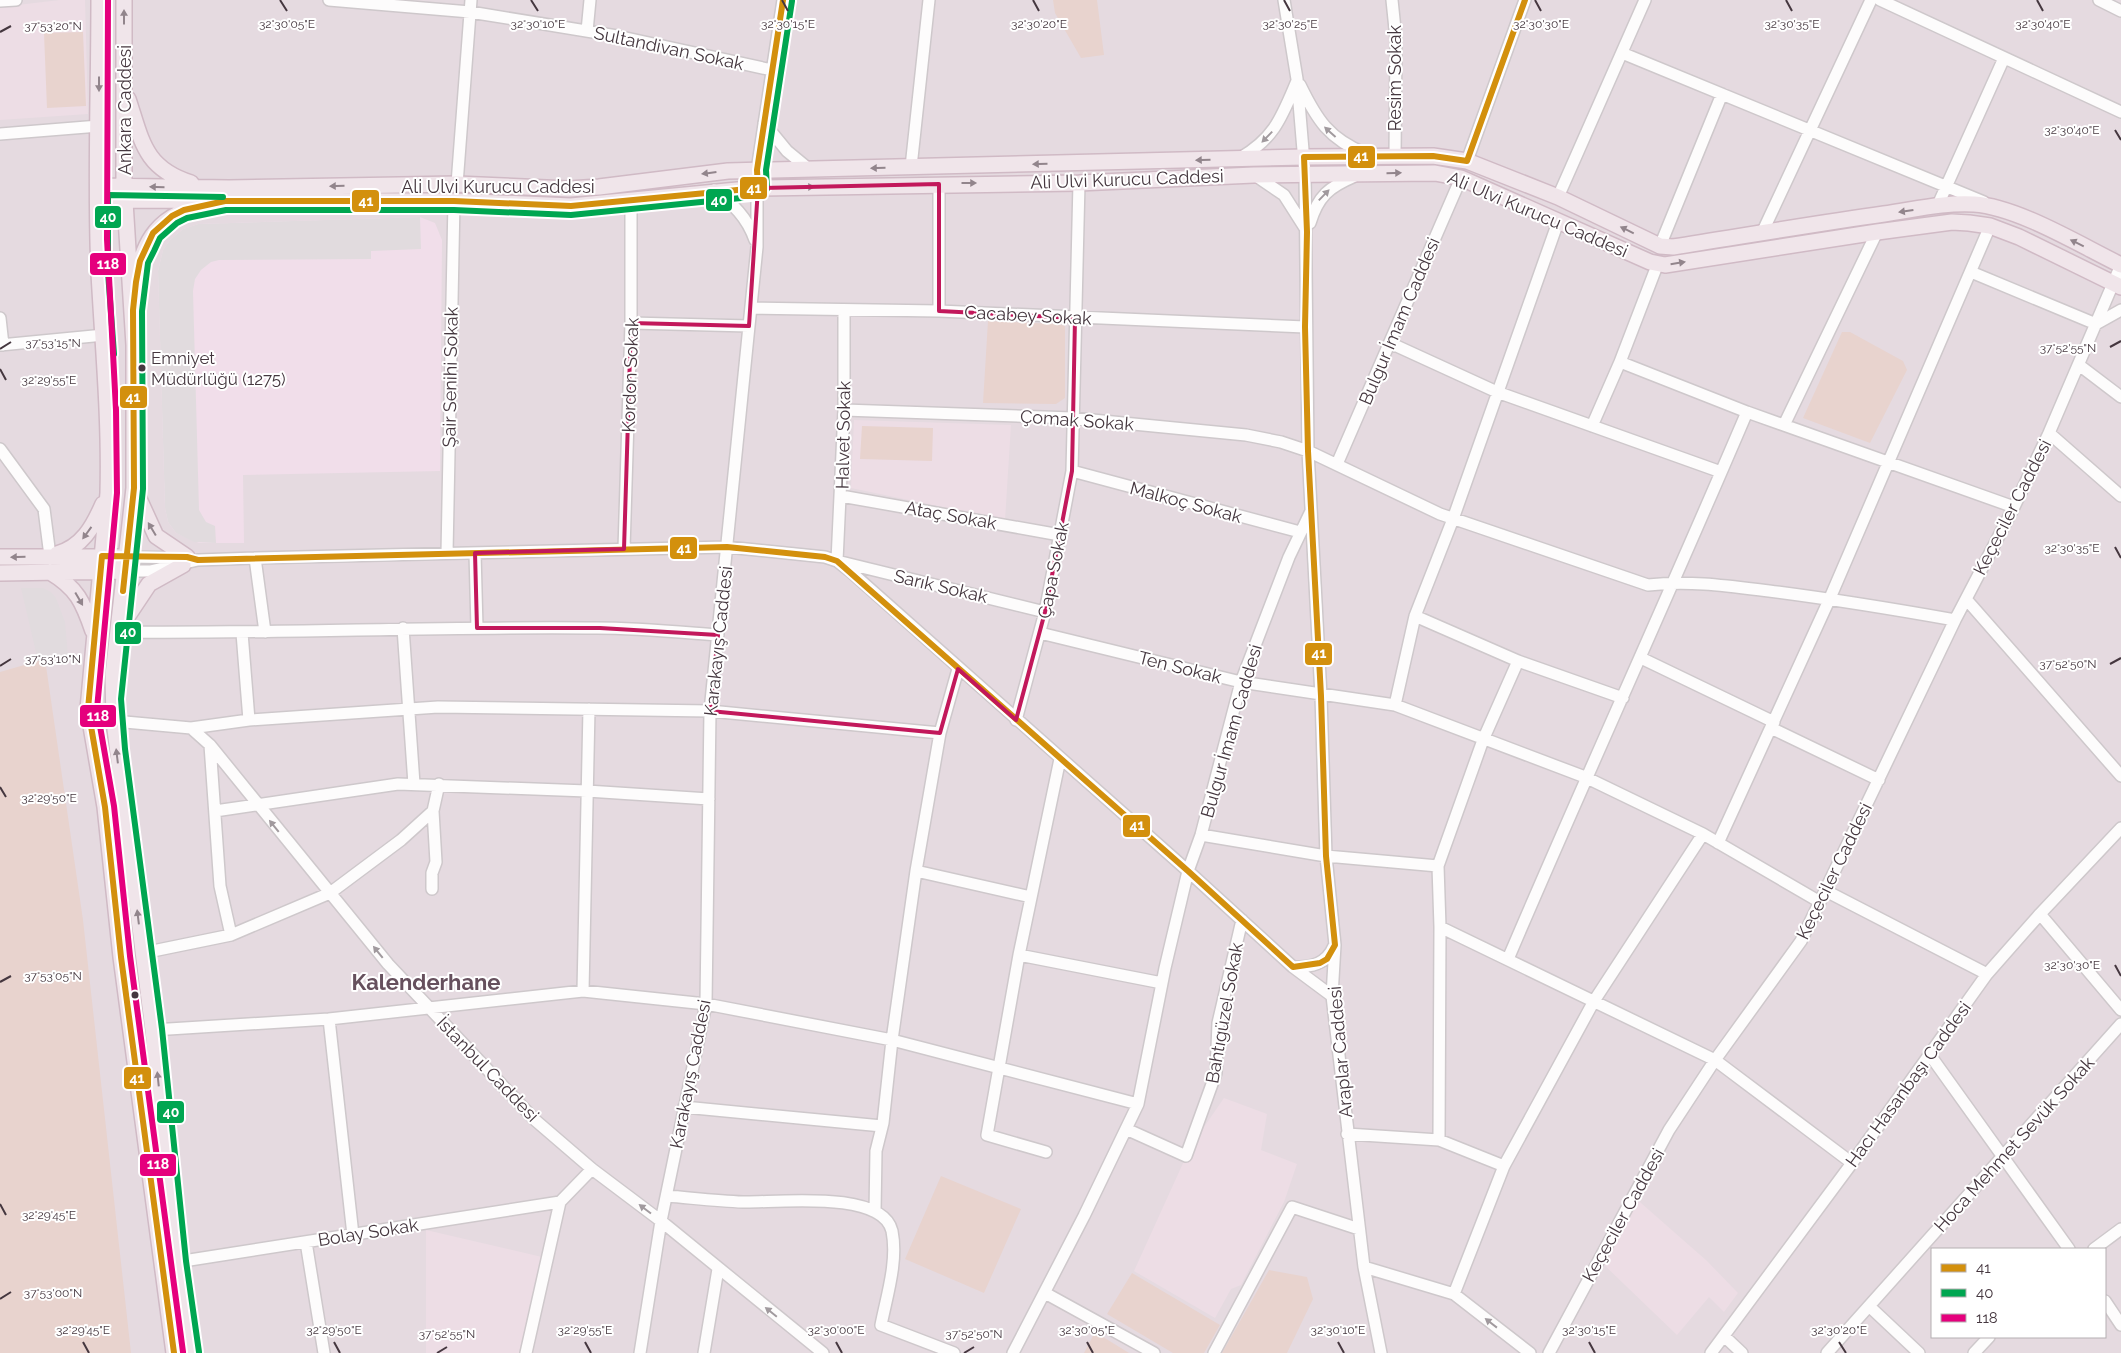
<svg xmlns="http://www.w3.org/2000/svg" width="2121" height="1353" viewBox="0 0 2121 1353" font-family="Raleway,sans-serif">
  <rect width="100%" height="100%" fill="#f0eaed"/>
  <path fill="#e5dae0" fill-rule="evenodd" d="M 0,0 L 2121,0 L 2121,1353 L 0,1353 ZM 1932,1249 L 2105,1249 L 2105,1337 L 1932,1337 Z"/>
  <path fill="#f1deea" d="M 420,217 L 435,223 L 442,240 L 440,471 L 243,475 L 244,543 L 199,543 L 176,533 L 168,522 L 165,508 L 158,271 L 163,250 L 170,240 L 183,229 L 198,224 Z"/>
  <path fill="#eddde5" d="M 60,0 L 85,0 L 88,114 L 0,120 L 0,7 Z
    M 854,420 L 1011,425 L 1005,520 L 851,488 Z
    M 1224,1098 L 1267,1114 L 1261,1150 L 1297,1164 L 1284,1202 L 1241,1285 L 1231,1289 L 1215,1318 L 1134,1271 L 1184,1161 L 1190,1161 L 1202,1130 Z
    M 1633,1196 L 1707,1261 L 1738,1293 L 1724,1312 L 1709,1297 L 1677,1335 L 1599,1260 Z
    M 426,1230 L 542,1257 L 519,1353 L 426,1353 Z"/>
  <path fill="#e8d3ce" d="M 1053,0 L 1097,0 L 1104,55 L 1081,58 L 1055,13 Z
    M 83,32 L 86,106 L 47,108 L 44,33 Z
    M 988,321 L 1058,324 L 1065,326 L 1065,398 L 1056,404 L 983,403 Z
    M 1842,332 L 1850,332 L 1903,361 L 1907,370 L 1870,443 L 1803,418 Z
    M 862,426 L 933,428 L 932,461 L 860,459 Z
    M 45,659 L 83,920 L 131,1353 L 0,1353 L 0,672 Z
    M 941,1176 L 1021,1209 L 984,1293 L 905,1259 Z
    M 1269,1270 L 1307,1277 L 1313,1299 L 1287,1353 L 1222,1353 Z
    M 1132,1273 L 1220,1325 L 1204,1353 L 1173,1353 L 1107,1314 Z
    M 1095,1332 L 1129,1353 L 1084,1353 Z"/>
  <path fill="#e1dbde" d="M 420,217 L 421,249 L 371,251 L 371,259 L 219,260 L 211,262 L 201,270 L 195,279 L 193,291 L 199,510 L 206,522 L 215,526 L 216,543 L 194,542 L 176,533 L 168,522 L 165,508 L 158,271 L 163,250 L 170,240 L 183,229 L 198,224 Z
    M 21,588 L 43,588 L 51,592 L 56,598 L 65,622 L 68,656 L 38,661 Z"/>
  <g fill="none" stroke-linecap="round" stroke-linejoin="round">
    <defs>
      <path id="minor" d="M 329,0 L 470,12 L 617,36 L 772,70
        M 1284,0 L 1297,79 L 1305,174 L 1308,451 L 1321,696 L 1326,856 L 1335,945 L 1332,996 L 1364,1267 L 1381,1353
        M 1392,0 L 1396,39 L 1395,156
        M 1880,0 L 2121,112
        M 2099,0 L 2121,11
        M 0,1 L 16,0
        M 587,31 L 590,0
        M 1622,53 L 1984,202
        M 1300,85 C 1317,120 1329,139 1366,154
        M 764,123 L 787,151 L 810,170
        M 0,134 L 99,126
        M 1240,158 C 1275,138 1282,116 1297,81
        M 1467,161 L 1525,0
        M 911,167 L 929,0
        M 1256,176 L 1284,195 L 1305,228
        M 457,184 L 471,0
        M 714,190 C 733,204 747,217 755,240
        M 1558,197 L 1645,0
        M 1937,207 L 2004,58
        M 1310,223 C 1318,196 1329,187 1355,176
        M 1762,233 L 1871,0
        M 1660,246 L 1722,94
        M 1971,272 L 2096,324 L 2121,310
        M 751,308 L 939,311 L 1305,327
        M 844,310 L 844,410 L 837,561 L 1045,612
        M 939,311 L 939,184
        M 0,318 L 3,345
        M 631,323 L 749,326
        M 1390,343 L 1497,392 L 1721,472
        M 0,345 L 104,335
        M 1620,362 L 1747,412 L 2014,507
        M 2079,365 L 2121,397
        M 844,410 L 1072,418 L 1246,435 L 1281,442 L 1308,451 L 1440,514 L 1648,585 C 1689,580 1729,586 1769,591 C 1832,599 1893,609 1955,620
        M 1784,425 L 1877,232
        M 1592,426 L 1620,362 L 1658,263
        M 2049,433 L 2121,496
        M 0,449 L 44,509 L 50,556
        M 1337,464 L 1461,178
        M 1072,471 L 1300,532
        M 841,496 L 1060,535
        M 624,549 L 631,323 L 631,201
        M 447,553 L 454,201
        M 475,553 L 477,628
        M 126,557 L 189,558
        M 255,558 L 265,632
        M 125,571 L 150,571 L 198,560 L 255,558 L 727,547 L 825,557 L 837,561 L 851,572 L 1188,871 L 1293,967 L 1332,996
        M 1966,599 L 2121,776
        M 1415,616 L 1518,661 L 1623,698
        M 403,628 L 414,784
        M 118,632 C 278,634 437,626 597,628 C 637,628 678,632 718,635
        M 242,633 L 249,720
        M 1040,633 L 1241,682 L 1395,705 L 1585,777 L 1703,834 L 1820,902
        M 1641,658 L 1774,722
        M 1395,705 L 1415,616 L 1453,519 L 1558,222
        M 1016,720 L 1045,612 L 1072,471 L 1079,183
        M 114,721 L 191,728 L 249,720 L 438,707 L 710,711 L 940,733
        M 191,728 L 210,745 L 388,964 L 535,1120 L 592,1169 L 661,1221 L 823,1353
        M 1771,728 L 1879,780
        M 210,745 L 220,886 L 231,935
        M 215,811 L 398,784 L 587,791 L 709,799
        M 1201,835 L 1326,856 L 1438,866
        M 1718,843 L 1830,598 L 1990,226
        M 916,871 L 1031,897
        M 432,889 L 432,873 L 436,862 L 433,811
        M 1826,891 L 1987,974
        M 2040,914 L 2121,1010
        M 1440,927 L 1715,1060 L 1852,1163
        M 143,953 L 231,935 L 330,893 L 401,840 L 433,811 L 439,784
        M 1019,955 L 1162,983
        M 1508,959 C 1586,776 1669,595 1747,412
        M 1293,967 C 1311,967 1326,965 1334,946
        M 583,991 L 589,709
        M 329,1019 L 353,1235
        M 153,1030 L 329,1019 L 583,991 L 706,1004 L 892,1040 L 1138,1104
        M 1930,1055 L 2069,1249
        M 684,1107 L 882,1126
        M 1126,1129 L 1186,1156 L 1216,1073 L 1218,1023 L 1242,920
        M 1347,1134 L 1439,1140 L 1504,1166
        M 1439,1140 L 1440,927 L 1438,866 L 1483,740 L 1518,661
        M 1046,1152 L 987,1135 L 1019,955 L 1060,759
        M 667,1196 C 692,1198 717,1201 743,1202 C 774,1203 882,1189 892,1231 C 898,1261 887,1295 881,1325 L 954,1353
        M 875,1212 L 876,1151 L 883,1123 L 892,1040 L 916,871 L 940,733 L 958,669
        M 306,1242 L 324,1353
        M 2094,1249 L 2121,1229
        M 177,1262 L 560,1202
        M 1364,1267 L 1454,1294 L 1530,1353
        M 1045,1293 L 1154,1353
        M 1454,1294 L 1504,1166 L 1594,1001 L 1703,834
        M 2105,1301 L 2121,1325
        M 1869,1306 L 1919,1353
        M 1724,1336 L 1742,1353
        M 526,1353 L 560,1202 L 592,1169
        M 640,1353 L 661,1221 L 706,1004 L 710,711 L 757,247 L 757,170 L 783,0
        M 704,1353 L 718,1269
        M 1013,1353 L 1084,1216 L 1138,1104 L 1165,968 L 1188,871 L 1201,835 L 1241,682 L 1289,557 L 1311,511
        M 1214,1353 L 1292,1207 L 1359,1229
        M 1549,1353 L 1669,1130 L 1715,1060 L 1801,941 L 1955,620 L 2014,507 L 2049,433 L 2121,265
        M 1711,1353 L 1852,1163 L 1987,974 L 2040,914 L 2121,828
        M 1827,1353 L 2121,1024
        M 1974,1353 L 1989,1337"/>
      <path id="major" d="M 99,0 C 99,91 95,183 99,273 C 103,347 110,419 108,493 L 88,709 L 105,807 L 121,957 L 174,1353
        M 124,0 L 124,186 L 134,345 L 134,488 L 113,675 L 114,721 L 153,1030 L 177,1262 L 190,1353
        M 128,99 C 142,141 144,168 191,183
        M 99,186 L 229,188 L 457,184 L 569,189 L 599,187 L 728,171 L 1304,157 L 1433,156 L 1467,161 L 1558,197 L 1660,246 L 1673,247 C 1743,236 1813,224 1884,214 C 1913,210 1945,202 1974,204 C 2018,207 2080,245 2121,265
        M 98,200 L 454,201 L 571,206 L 758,188 L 1079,183 L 1254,175 L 1435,173 L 1461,178 L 1650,262 L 1665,265 L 1877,232 L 1952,222 L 1969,223 L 1990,226 L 2019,237 L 2121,287
        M 135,291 C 140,247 154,217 200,206
        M 135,490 L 156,536 L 187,557
        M 57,554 C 82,547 93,527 103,504
        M 0,557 L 126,557
        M 50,572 C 77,588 83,602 93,631
        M 0,573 L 125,571
        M 121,626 L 149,584 L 183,565"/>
    </defs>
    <use href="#minor" stroke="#cec8cb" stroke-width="14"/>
    <use href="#major" stroke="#d0bac5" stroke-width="18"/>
    <use href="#minor" stroke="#fdfcfc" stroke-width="11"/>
    <use href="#major" stroke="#f0e5ea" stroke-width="15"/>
    <defs>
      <path id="bus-1" d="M 123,591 L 134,488 L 133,310 L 136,282 L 140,261 L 153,233 L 172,216 L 184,210 L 225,201 L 454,201 L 571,206 L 758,188 L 757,170 L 783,0
        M 174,1353 L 121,957 L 105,807 L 88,709 L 102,556 L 187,557 L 198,560 L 727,547 L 825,557 L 837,561 L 1188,871 L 1293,967 L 1320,963 L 1327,959 L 1335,945 L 1326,856 L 1321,696 L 1308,451 L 1305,327 L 1307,232 L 1304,157 L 1433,156 L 1467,161 L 1525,0"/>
      <path id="bus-2" d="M 114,354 L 108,272 L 108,195 L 223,197
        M 199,1352 L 186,1261 L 162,1029 L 125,749 L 121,699 L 143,489 L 142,311 L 148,263 L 154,251 L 160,238 L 177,223 L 187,218 L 226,210 L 454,210 L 571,215 L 761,196 L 767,189 L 766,170 L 792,1"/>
      <path id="bus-3" d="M 108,0 L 107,239 L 116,410 L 117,493 L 97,709 L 114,806 L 130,956 L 183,1352"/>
    </defs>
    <use href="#bus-1" stroke="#fff" stroke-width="10"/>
    <use href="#bus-2" stroke="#fff" stroke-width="10"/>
    <use href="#bus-3" stroke="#fff" stroke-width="10"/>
    <use href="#bus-1" stroke="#d3900d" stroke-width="6"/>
    <use href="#bus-2" stroke="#00a651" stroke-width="6"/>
    <use href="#bus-3" stroke="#e5007d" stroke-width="6"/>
  </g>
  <defs><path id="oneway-solid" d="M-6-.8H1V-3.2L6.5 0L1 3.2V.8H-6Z" transform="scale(1.25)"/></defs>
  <g fill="#92858c">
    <use href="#oneway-solid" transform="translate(124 17) rotate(-90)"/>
    <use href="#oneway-solid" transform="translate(99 84) rotate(90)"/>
    <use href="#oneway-solid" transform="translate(1203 160) rotate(178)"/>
    <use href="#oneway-solid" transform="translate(1040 164) rotate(178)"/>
    <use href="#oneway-solid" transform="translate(878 168) rotate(179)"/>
    <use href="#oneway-solid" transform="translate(709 173) rotate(173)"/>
    <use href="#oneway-solid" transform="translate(1394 173) rotate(-1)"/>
    <use href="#oneway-solid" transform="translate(969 183)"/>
    <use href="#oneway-solid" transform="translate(337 186) rotate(179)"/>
    <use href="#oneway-solid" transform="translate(157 187) rotate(-179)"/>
    <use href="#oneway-solid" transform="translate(807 187) rotate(-1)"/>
    <use href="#oneway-solid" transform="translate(1906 211) rotate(172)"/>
    <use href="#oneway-solid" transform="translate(1627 230) rotate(-154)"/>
    <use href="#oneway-solid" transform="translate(2077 243) rotate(-154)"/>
    <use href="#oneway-solid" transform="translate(1678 263) rotate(-9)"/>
    <use href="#oneway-solid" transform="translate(152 529) rotate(-121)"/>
    <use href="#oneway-solid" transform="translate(87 533) rotate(126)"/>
    <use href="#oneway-solid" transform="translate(18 557) rotate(179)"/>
    <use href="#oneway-solid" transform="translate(79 599) rotate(60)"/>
    <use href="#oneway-solid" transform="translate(117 756) rotate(-97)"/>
    <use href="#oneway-solid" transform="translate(138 917) rotate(-97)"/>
    <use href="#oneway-solid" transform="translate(158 1079) rotate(-96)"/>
  </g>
  <g fill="#a19a9e">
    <use href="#oneway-solid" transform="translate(1330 132) rotate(-138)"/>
    <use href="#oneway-solid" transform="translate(1267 137) rotate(134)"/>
    <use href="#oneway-solid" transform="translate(1324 195) rotate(-46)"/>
    <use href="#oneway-solid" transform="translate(274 826) rotate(-129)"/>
    <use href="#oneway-solid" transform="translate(378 952) rotate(-129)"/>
    <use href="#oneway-solid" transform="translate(645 1209) rotate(-143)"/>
    <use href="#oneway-solid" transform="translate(771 1312) rotate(-141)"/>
    <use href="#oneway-solid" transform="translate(1491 1323) rotate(-142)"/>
  </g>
  <path fill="none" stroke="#c2185b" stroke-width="4" stroke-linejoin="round" d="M 939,184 L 939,311 L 1075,318 L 1072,471 L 1045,612 L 1016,720 L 958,669 L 940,733 L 710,711 L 718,635 L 600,628 L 477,628 L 475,553 L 624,549 L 631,323 L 749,326 L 758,188 Z"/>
  <path fill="none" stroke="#45373f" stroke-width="2" d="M 280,0 L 287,11M 531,0 L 538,11M 782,0 L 788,11M 1033,0 L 1039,11M 1284,0 L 1290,11M 1535,0 L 1541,11M 1786,0 L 1792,11M 2037,0 L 2043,11M 0,32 L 11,26M 2115,130 L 2121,140M 2110,347 L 2121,341M 0,349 L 11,342M 0,369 L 6,380M 2115,547 L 2121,558M 2110,664 L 2121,658M 0,666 L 11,659M 0,787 L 6,797M 2115,965 L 2121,976M 0,982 L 11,976M 0,1204 L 6,1215M 0,1299 L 11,1292M 83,1342 L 89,1353M 334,1342 L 340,1353M 585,1342 L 591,1353M 836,1342 L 842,1353M 1087,1342 L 1093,1353M 1338,1342 L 1344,1353M 1589,1342 L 1595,1353M 1839,1342 L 1846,1353M 437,1353 L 447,1347M 964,1353 L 974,1347"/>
  <g fill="#45373f" stroke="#fff" stroke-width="2">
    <circle cx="142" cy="368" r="4.5"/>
    <circle cx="135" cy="995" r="4.5"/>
  </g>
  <g text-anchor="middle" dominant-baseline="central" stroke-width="4" stroke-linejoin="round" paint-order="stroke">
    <g font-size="17" fill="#45373f" stroke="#fff" text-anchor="start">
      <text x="151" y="358">Emniyet<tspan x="151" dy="21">Müdürlüğü (1275)</tspan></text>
    </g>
    <g font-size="18" fill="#45373f" stroke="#fff">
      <text transform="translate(669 48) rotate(12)">Sultandivan Sokak</text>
      <text transform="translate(1394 78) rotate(-90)">Resim Sokak</text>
      <text transform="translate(124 110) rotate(-90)">Ankara Caddesi</text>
      <text transform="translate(1127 179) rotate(-2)">Ali Ulvi Kurucu Caddesi</text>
      <text x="498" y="186">Ali Ulvi Kurucu Caddesi</text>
      <text transform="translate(1538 214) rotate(23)">Ali Ulvi Kurucu Caddesi</text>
      <text transform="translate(1028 315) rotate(3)">Cacabey Sokak</text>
      <text transform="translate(1399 321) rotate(-67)">Bulgur İmam Caddesi</text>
      <text transform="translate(630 375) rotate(-88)">Kordon Sokak</text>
      <text transform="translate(450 377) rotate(-89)">Şair Senihi Sokak</text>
      <text transform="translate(1077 420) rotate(4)">Çomak Sokak</text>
      <text transform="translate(843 435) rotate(-89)">Halvet Sokak</text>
      <text transform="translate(1186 502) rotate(15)">Malkoç Sokak</text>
      <text transform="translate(2012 507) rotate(-63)">Keçeciler Caddesi</text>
      <text transform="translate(951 515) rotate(10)">Ataç Sokak</text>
      <text transform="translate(1053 570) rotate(-79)">Çapa Sokak</text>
      <text transform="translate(941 586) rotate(13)">Sarık Sokak</text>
      <text transform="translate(718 641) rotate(-84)">Karakayış Caddesi</text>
      <text transform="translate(1180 667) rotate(14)">Ten Sokak</text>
      <text transform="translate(1231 731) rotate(-74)">Bulgur İmam Caddesi</text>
      <text transform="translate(1834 871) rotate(-64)">Keçeciler Caddesi</text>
      <text transform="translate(1224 1013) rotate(-80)">Bahtıgüzel Sokak</text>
      <text transform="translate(1340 1052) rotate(-95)">Araplar Caddesi</text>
      <text transform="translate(488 1069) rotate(46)">İstanbul Caddesi</text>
      <text transform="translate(690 1074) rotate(-79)">Karakayış Caddesi</text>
      <text transform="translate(1908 1084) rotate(-54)">Hacı Hasanbaşı Caddesi</text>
      <text transform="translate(2014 1144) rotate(-48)">Hoca Mehmet Sevük Sokak</text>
      <text transform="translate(1623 1215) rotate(-61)">Keçeciler Caddesi</text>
      <text transform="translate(368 1232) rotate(-9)">Bolay Sokak</text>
    </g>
    <g font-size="22" font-weight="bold" fill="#66505d" stroke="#fff">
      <text x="426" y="982">Kalenderhane</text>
    </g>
  </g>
  <g font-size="12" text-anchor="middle" fill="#45373f" stroke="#fff" stroke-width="4" stroke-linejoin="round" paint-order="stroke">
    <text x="1792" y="28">32°30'35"E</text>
    <text x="287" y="28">32°30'05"E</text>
    <text x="538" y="28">32°30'10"E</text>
    <text x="788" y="28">32°30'15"E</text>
    <text x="1039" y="28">32°30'20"E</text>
    <text x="1290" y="28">32°30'25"E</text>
    <text x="1541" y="28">32°30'30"E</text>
    <text x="2043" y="28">32°30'40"E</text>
    <text x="53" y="30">37°53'20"N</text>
    <text x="2072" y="134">32°30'40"E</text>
    <text x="53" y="347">37°53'15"N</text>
    <text x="2068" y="352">37°52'55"N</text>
    <text x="49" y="384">32°29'55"E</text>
    <text x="2072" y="552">32°30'35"E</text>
    <text x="53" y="663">37°53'10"N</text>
    <text x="2068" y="668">37°52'50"N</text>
    <text x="49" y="802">32°29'50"E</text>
    <text x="2072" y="969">32°30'30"E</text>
    <text x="53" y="980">37°53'05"N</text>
    <text x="49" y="1219">32°29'45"E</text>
    <text x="53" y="1297">37°53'00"N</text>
    <text x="83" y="1334">32°29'45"E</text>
    <text x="334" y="1334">32°29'50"E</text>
    <text x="585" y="1334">32°29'55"E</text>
    <text x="836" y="1334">32°30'00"E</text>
    <text x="1087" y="1334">32°30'05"E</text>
    <text x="1338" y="1334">32°30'10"E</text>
    <text x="1589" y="1334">32°30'15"E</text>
    <text x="1839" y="1334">32°30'20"E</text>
    <text x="447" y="1338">37°52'55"N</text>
    <text x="974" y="1338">37°52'50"N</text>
  </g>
  <g stroke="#fff" stroke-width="2">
    <rect x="1347" y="145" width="29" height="24" rx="5" fill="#d3900d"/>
    <rect x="739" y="176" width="29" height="24" rx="5" fill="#d3900d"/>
    <rect x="705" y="188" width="28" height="24" rx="5" fill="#00a651"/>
    <rect x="351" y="189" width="29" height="24" rx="5" fill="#d3900d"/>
    <rect x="94" y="205" width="28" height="24" rx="5" fill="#00a651"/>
    <rect x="89" y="252" width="38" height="24" rx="5" fill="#e5007d"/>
    <rect x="119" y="385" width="29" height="24" rx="5" fill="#d3900d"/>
    <rect x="669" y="536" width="29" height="24" rx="5" fill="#d3900d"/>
    <rect x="114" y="621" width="28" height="24" rx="5" fill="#00a651"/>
    <rect x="1304" y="642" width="29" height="24" rx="5" fill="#d3900d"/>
    <rect x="79" y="704" width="38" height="24" rx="5" fill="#e5007d"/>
    <rect x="1122" y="814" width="29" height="24" rx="5" fill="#d3900d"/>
    <rect x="123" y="1066" width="29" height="24" rx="5" fill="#d3900d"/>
    <rect x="156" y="1100" width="29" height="24" rx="5" fill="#00a651"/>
    <rect x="139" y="1153" width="38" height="24" rx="5" fill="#e5007d"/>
  </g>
  <g font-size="14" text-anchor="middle" font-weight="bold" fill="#fff">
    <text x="1361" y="161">41</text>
    <text x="754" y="193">41</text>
    <text x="719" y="205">40</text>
    <text x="366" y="206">41</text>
    <text x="108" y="222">40</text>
    <text x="108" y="269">118</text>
    <text x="133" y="402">41</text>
    <text x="684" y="553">41</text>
    <text x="128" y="637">40</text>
    <text x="1319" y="658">41</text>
    <text x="98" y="721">118</text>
    <text x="1137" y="830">41</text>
    <text x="137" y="1083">41</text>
    <text x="171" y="1117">40</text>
    <text x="158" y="1169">118</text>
  </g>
  <rect x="1931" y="1248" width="175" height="90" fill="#ffffff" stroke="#b5afb2"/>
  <rect x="1941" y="1264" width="25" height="8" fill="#d3900d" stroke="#b5afb2"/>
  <text x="1976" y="1273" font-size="15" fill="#45373f">41</text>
  <rect x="1941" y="1289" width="25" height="8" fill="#00a651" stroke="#b5afb2"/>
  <text x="1976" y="1298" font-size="15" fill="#45373f">40</text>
  <rect x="1941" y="1314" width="25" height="8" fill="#e5007d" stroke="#b5afb2"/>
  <text x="1976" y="1323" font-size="15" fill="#45373f">118</text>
</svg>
